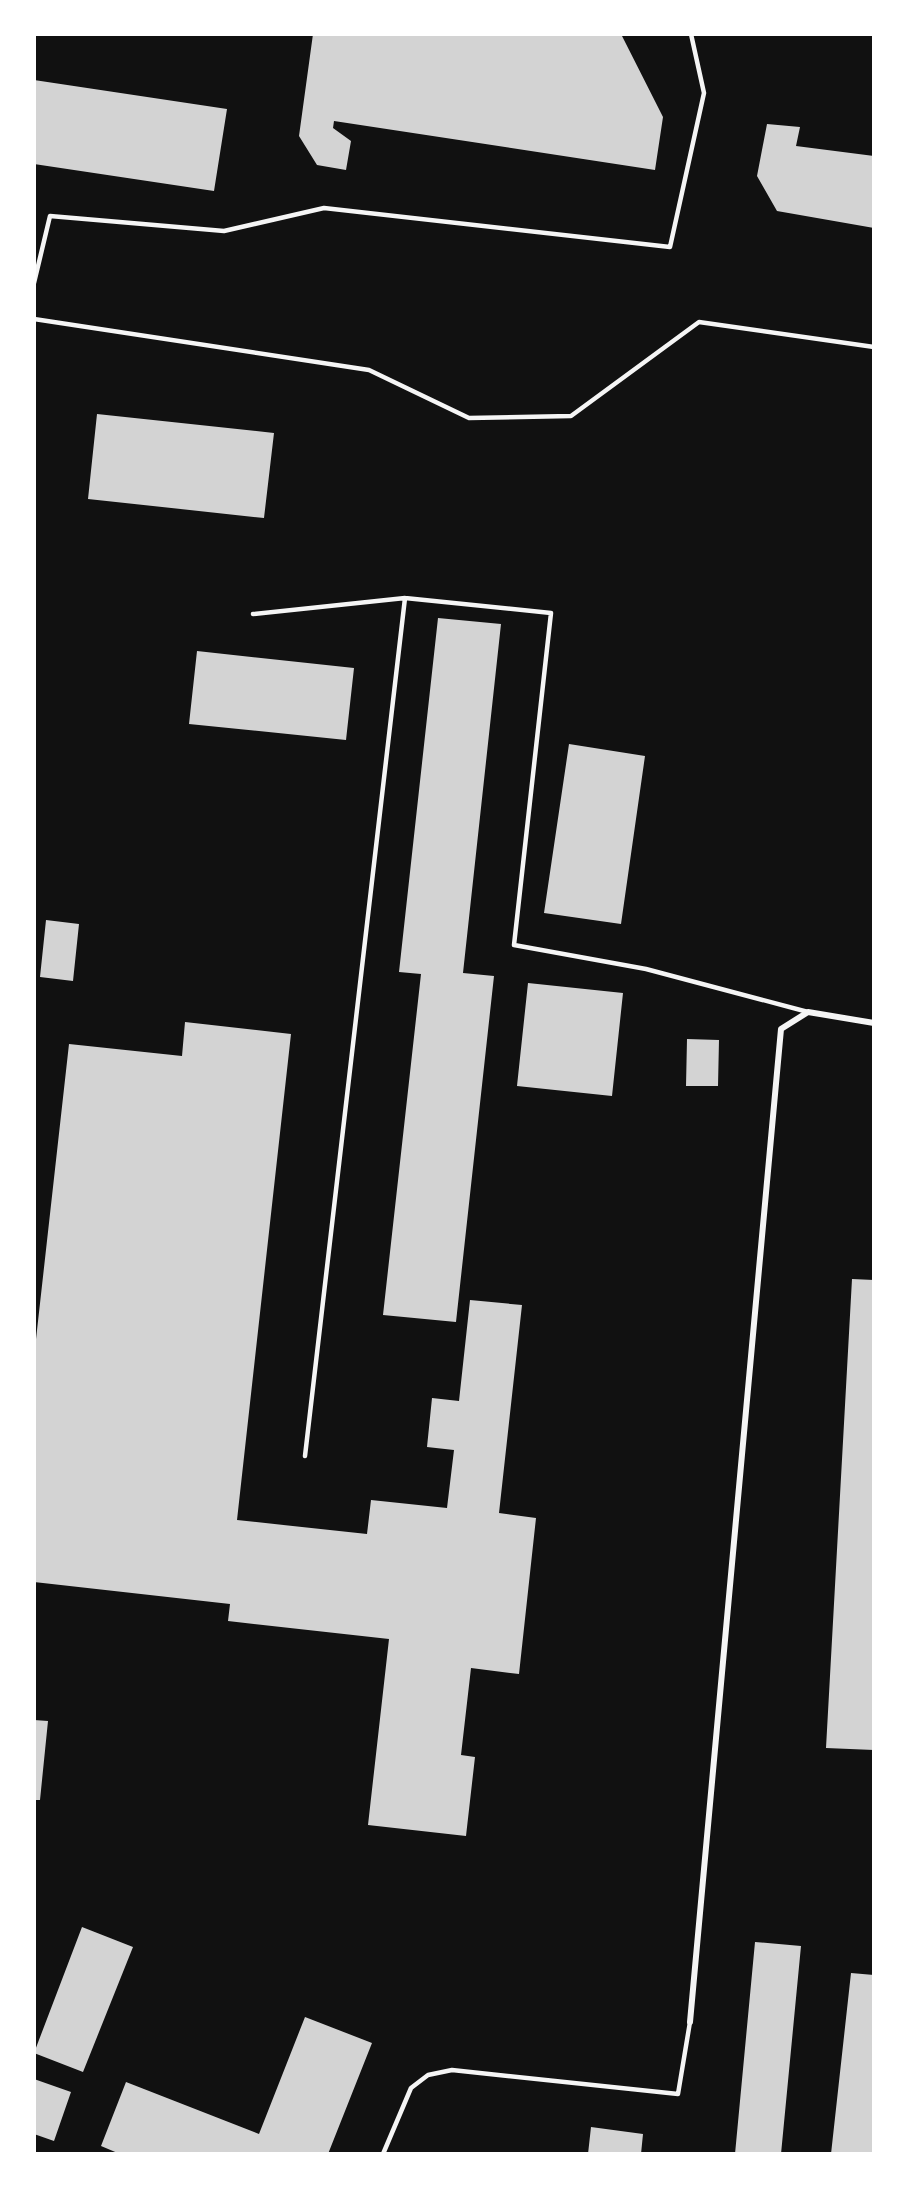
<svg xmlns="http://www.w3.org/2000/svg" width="908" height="2188" viewBox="0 0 908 2188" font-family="Raleway,sans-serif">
  <rect width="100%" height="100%" fill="#111"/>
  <path fill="#d3d3d3" d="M 313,34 L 621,34 L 663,117 L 655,170 L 334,121 L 333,128 L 351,141 L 346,170 L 317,165 L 299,136 Z
    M 34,80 L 227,109 L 214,191 L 34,164 Z
    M 767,124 L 800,127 L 796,146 L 874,156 L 874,228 L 777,211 L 757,176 Z
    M 97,414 L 274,433 L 264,518 L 88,499 Z
    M 438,618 L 501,624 L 463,973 L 494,976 L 456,1322 L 383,1315 L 421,974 L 399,972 Z
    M 197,651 L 354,668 L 346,740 L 189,724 Z
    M 569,744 L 645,756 L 621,924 L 544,913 Z
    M 46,920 L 79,924 L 73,981 L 40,977 Z
    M 528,983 L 623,993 L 612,1096 L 517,1086 Z
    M 185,1022 L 291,1034 L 237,1520 L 367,1534 L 371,1500 L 447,1508 L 454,1450 L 427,1447 L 432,1398 L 459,1401 L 470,1300 L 522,1305 L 499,1513 L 536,1518 L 519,1674 L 471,1668 L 461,1755 L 475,1757 L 466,1836 L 368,1825 L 389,1639 L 228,1621 L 230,1604 L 34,1582 L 34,1357 L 69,1044 L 182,1056 Z
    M 687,1039 L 719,1040 L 718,1086 L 686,1086 Z
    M 852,1279 L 874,1280 L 874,1750 L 826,1748 Z
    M 34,1720 L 48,1721 L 40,1800 L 34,1800 Z
    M 82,1927 L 133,1947 L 83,2072 L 34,2053 Z
    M 755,1942 L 801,1946 L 781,2154 L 735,2154 Z
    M 851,1973 L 874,1975 L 874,2154 L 831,2154 Z
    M 305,2017 L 372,2043 L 328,2154 L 120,2154 L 101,2146 L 126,2082 L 259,2134 Z
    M 34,2079 L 71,2092 L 54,2141 L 34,2134 Z
    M 591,2127 L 643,2134 L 641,2154 L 588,2154 Z"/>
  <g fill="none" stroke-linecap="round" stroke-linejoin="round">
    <path stroke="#f5f5f5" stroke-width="4.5" d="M 34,283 L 50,216 L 224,231 L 324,208 L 670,247 L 704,93 L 691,34
      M 34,319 L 369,370 L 469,418 L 571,416 L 699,322 L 874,347
      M 253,614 L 405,598 L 551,613 L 514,945 L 646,969 L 808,1012
      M 305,1456 L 405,598
      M 383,2154 L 411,2088 L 428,2075 L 452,2070 L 678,2094 L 690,2022"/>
    <path stroke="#f5f5f5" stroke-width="6" d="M 690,2022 L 781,1029 L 808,1012 L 874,1023"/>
  </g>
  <rect width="908" height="2188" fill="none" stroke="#ffffff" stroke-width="72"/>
</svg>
